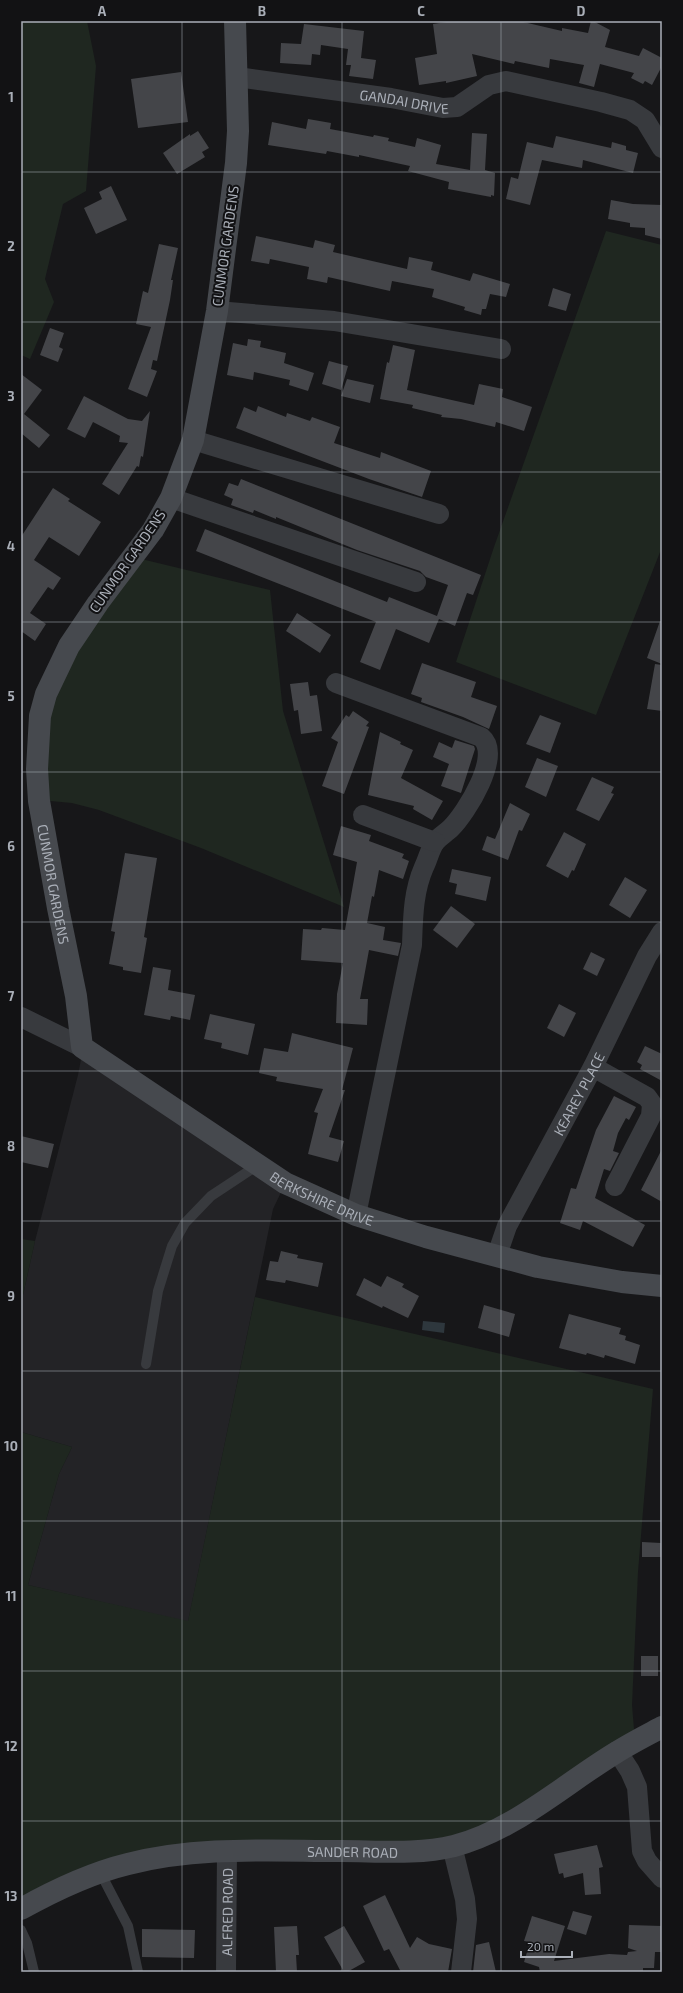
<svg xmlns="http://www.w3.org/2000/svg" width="683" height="1993" viewBox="0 0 683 1993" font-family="'Exo 2',sans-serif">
  <rect width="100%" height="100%" fill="#171719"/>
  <path fill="#232326" d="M 83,1049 L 285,1184 L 273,1209 L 188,1622 L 28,1585 L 59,1474 L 72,1447 L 21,1432 L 21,1304 L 35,1241 L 78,1075 Z"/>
  <path fill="#1f2720" d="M 21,21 L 87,21 L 96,66 L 86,191 L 63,204 L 45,279 L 54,302 L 30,359 L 21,355 Z
    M 606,231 L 662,245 L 662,547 L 596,715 L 456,662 L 494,547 Z
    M 133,557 L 270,590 L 283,711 L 344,907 L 201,848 L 99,810 L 72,803 L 40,800 L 41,715 Z
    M 21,1239 L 35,1241 L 21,1304 Z
    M 255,1297 L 653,1389 L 638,1572 L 632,1705 L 635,1741 L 475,1841 L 182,1855 L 21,1910 L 21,1432 L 72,1447 L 59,1474 L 28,1585 L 188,1621 Z"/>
  <path fill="#2e373d" d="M 423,1321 L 445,1323 L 444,1333 L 422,1330 Z"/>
  <path fill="#444549" d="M 453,21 L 519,21 L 562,31 L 562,28 L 588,33 L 591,21 L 593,21 L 610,30 L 605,47 L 639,56 L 643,48 L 662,58 L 662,66 L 652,85 L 645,81 L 643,84 L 631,78 L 634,73 L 600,64 L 594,87 L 579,83 L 584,65 L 550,59 L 549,68 L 515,61 L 514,64 L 472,54 L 477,76 L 446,83 L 446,81 L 419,85 L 415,58 L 437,54 L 433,24 Z
    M 304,24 L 364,31 L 361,58 L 376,60 L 373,79 L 349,76 L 351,65 L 346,65 L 348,49 L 321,45 L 320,55 L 312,54 L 311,65 L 280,63 L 281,43 L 301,44 Z
    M 181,72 L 188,122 L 138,128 L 131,79 Z
    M 308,119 L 331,123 L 330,129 L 373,137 L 374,135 L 389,138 L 388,141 L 415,147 L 417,138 L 441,145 L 436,164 L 470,170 L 472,133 L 487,134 L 485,170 L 495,173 L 494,196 L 491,195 L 491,197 L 448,189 L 449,182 L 408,171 L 410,166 L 359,155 L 359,157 L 327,151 L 326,154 L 268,145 L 272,122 L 306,129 Z
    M 198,131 L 209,148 L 202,152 L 205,157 L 177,174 L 163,153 L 190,134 L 190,136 Z
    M 556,136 L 611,148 L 612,142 L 626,146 L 626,150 L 638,153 L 633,173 L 583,160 L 582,168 L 542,160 L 530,205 L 506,199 L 511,177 L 518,179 L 527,142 L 553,148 Z
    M 111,186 L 127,220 L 96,234 L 84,208 L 102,199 L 99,192 Z
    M 611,200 L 633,204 L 662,205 L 662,239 L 645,235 L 645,228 L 630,227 L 630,223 L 608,219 Z
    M 256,236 L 313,248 L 315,240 L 335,245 L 333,252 L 407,269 L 409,257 L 433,262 L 431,270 L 470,281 L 473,273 L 510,284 L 506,297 L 490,294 L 486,309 L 482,309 L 481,315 L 464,310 L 465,307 L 432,297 L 434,289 L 392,281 L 390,291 L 328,277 L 327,283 L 307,279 L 309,267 L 270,259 L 269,264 L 251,261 Z
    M 159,244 L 178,248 L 171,280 L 173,280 L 170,300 L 157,361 L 153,360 L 151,369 L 157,371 L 147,397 L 128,389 L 151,327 L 136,324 L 143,291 L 148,293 Z
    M 553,288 L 571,294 L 566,311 L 548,306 Z
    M 50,328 L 64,333 L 59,347 L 63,349 L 58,362 L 40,355 Z
    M 248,339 L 261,341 L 260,347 L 286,353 L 284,363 L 314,373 L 308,391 L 289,385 L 290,380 L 254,372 L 253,380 L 227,375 L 233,343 L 247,346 Z
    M 393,345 L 415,350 L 407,390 L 474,405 L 479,384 L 503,389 L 502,397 L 532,407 L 524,431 L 496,422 L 495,427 L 461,419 L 441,417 L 442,415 L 412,408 L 413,405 L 380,399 L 387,362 L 389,363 Z
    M 329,361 L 348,366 L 341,390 L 322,384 Z
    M 21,374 L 42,390 L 24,414 L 50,435 L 39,448 L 21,433 Z
    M 347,379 L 374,385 L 370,403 L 341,396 Z
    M 84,396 L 128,419 L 142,421 L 150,411 L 143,457 L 141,456 L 139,467 L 137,466 L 119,495 L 102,484 L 128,443 L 119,442 L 120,436 L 93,422 L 85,438 L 67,429 Z
    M 258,406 L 286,417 L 287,413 L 310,421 L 312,417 L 340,427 L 334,443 L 380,458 L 381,452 L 431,471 L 422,497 L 369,479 L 236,428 L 244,407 L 256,412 Z
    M 241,479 L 481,575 L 473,595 L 467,593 L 455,626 L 439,619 L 429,643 L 396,629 L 380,670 L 360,662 L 376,622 L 196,551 L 205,529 L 387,602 L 389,597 L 437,616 L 448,585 L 426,577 L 420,571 L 357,550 L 276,517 L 276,519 L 254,510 L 253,513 L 231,505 L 233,499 L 224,495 L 229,483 L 238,486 Z
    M 53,488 L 70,499 L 68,501 L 101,522 L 79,556 L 49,537 L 34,560 L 61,578 L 53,590 L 48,587 L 30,613 L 46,624 L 35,641 L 21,631 L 21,537 Z
    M 297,613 L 331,635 L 320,653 L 286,631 Z
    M 660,621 L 662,621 L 662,664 L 647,658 Z
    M 422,663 L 476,682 L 471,697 L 497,706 L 489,729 L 463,717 L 421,702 L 422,698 L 411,694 Z
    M 655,664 L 662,665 L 662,711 L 647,709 Z
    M 308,682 L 310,696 L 317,695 L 322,731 L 301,734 L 298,710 L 294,711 L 290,684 Z
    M 353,711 L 369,722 L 366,726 L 369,727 L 344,794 L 322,786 L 338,742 L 331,738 L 346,715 L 349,717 Z
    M 540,715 L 561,723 L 550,753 L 526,744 Z
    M 380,732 L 401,742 L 400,744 L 413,750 L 401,778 L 443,801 L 432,820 L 413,809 L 414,806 L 368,795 Z
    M 455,740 L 474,746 L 475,749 L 461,793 L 441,786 L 449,764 L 433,757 L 439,742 L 452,748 Z
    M 537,758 L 558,766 L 546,797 L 525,787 Z
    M 592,777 L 614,787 L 611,793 L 614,794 L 599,821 L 576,810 Z
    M 510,803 L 530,814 L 522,831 L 519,830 L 508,860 L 482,850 L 487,836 L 495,839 Z
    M 341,826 L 371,835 L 369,841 L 404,854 L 402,858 L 409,861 L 403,879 L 379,870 L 374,897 L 372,896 L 367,923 L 385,927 L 383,940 L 401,943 L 398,956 L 369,950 L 360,999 L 368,999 L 367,1025 L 336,1023 L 337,994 L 343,963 L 301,960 L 303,929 L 321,930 L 322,928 L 345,930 L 357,862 L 333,855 Z
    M 564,832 L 586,844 L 574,871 L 572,870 L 568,878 L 546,866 Z
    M 125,853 L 157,858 L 144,937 L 147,938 L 141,973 L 123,970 L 123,967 L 109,964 L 115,932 L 111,931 Z
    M 452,869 L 491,877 L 486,901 L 455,894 L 457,884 L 449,882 Z
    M 625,877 L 647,890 L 630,918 L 609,905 Z
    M 451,906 L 475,924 L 457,948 L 433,930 Z
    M 591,952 L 605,959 L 597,976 L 583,969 Z
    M 153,967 L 171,970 L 168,990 L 195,995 L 190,1020 L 171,1016 L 170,1020 L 144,1015 Z
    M 559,1004 L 576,1013 L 564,1037 L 547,1028 Z
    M 210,1014 L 255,1024 L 248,1055 L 221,1048 L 222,1043 L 204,1039 Z
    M 292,1033 L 353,1048 L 342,1090 L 345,1090 L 329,1137 L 344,1141 L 338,1162 L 308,1154 L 318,1113 L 314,1112 L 323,1089 L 276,1081 L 277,1077 L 259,1073 L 264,1048 L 288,1052 Z
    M 645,1046 L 662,1054 L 662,1081 L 640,1069 L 642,1065 L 637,1062 Z
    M 614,1096 L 636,1107 L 629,1120 L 626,1118 L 618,1133 L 613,1151 L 619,1153 L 610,1171 L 604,1169 L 595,1198 L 645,1225 L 633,1247 L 583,1221 L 580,1230 L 560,1223 L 571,1188 L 576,1189 L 596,1130 Z
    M 21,1136 L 54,1144 L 48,1168 L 21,1162 Z
    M 662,1149 L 662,1202 L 641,1190 Z
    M 281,1251 L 298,1255 L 297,1258 L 323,1263 L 318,1287 L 286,1280 L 285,1283 L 266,1280 L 270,1261 L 278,1262 Z
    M 387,1276 L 404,1284 L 402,1287 L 419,1296 L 408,1318 L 383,1306 L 382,1308 L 356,1295 L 364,1278 L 381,1287 Z
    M 484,1305 L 515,1314 L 509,1337 L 478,1328 Z
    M 569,1314 L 621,1328 L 619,1334 L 626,1336 L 625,1340 L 640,1345 L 635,1364 L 605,1355 L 604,1358 L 587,1353 L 586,1355 L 559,1348 Z
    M 642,1542 L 661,1543 L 661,1557 L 642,1557 Z
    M 641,1656 L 658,1656 L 658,1676 L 641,1676 Z
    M 597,1845 L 603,1867 L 599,1868 L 601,1894 L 585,1895 L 583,1873 L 564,1878 L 563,1873 L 559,1874 L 554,1854 Z
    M 385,1895 L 410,1948 L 417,1937 L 429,1944 L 452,1949 L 448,1972 L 401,1972 L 389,1949 L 384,1951 L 363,1906 Z
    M 573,1911 L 592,1916 L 586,1935 L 567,1929 Z
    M 532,1916 L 565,1926 L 554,1961 L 609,1954 L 627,1955 L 628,1952 L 637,1951 L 628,1948 L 629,1925 L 662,1926 L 662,1952 L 655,1952 L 654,1968 L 643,1968 L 643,1972 L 540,1972 L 539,1967 L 524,1962 L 530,1942 L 524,1941 Z
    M 297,1926 L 299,1955 L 296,1955 L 297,1972 L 276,1972 L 274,1927 Z
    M 344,1926 L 365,1962 L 347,1972 L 344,1972 L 324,1937 Z
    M 142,1929 L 195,1930 L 194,1958 L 142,1957 Z
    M 489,1942 L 496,1972 L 473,1972 L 476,1945 Z"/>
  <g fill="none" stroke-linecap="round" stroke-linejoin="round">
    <path stroke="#383a3e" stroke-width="10" d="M 146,1364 L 158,1291 L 172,1246 L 185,1223 L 211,1196 L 258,1165
      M 100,1872 L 128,1926 L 138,1972
      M 21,1930 L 27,1943 L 34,1972"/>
    <g stroke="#383a3e" stroke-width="20">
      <path id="s1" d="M 237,77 L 391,98 L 443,108 L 457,107 L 489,85 L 506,81 L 601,102 L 630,110 L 645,120 L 662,148"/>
      <path d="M 217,311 L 334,321 L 501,349"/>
      <path d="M 193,440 L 439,514"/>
      <path d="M 171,498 L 416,582"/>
      <path d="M 336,683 L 481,737 C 503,755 466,813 451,828 C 446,833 439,837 435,842 C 430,849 428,859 424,867 C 413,892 413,918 412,945 L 356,1215"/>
      <path d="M 363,815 L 435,842"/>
      <path d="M 21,1017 L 82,1047"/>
      <path d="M 593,1067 L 647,1097 L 652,1104 L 651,1116 L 615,1186"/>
      <path id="s2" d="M 497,1255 L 507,1226 L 593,1067 L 647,956 L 662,932"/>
      <path d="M 617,1751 L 630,1771 L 637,1787 L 642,1851 L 647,1861 L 662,1878"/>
      <path d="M 452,1846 L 465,1899 L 467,1919 L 461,1972"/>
      <path id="s3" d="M 226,1972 L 227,1852"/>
    </g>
    <g stroke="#46494e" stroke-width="22">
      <path id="s4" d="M 235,21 L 238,131 L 236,163 L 217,311 L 193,440 L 171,498 L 153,530 L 98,603 L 69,646 L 46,694 L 40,716 L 37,769 L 39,801 L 58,908 L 76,996 L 82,1047 L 285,1183 L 356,1215 L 426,1237 L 538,1267 L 622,1282 L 662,1286"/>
      <path id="s5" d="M 21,1909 C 55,1890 91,1873 128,1864 C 197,1846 271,1851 341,1851 C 378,1851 417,1855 454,1846 C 515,1830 564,1784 617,1752 C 631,1743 647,1735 662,1727"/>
    </g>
  </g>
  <path fill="none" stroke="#aaafb8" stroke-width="1" stroke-opacity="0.55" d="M 182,21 L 182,1972M 342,21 L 342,1972M 501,21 L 501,1972M 21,172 L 662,172M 21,322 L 662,322M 21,472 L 662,472M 21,622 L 662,622M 21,772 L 662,772M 21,922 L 662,922M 21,1071 L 662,1071M 21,1221 L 662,1221M 21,1371 L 662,1371M 21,1521 L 662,1521M 21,1671 L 662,1671M 21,1821 L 662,1821"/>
  <g text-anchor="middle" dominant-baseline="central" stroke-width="4" stroke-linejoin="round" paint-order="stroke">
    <g font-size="14" fill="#aaafb8" stroke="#121214">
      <text stroke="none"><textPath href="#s1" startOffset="169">GANDAI DRIVE</textPath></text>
      <text transform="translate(225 246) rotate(-82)">CUNMOR GARDENS</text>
      <text transform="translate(127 561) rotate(-55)">CUNMOR GARDENS</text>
      <text stroke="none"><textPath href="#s4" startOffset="910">CUNMOR GARDENS</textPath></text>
      <text stroke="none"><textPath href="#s2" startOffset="181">KEAREY PLACE</textPath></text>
      <text stroke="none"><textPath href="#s4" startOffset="1360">BERKSHIRE DRIVE</textPath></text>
      <text stroke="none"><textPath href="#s5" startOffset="342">SANDER ROAD</textPath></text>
      <text stroke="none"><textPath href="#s3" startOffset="60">ALFRED ROAD</textPath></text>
    </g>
  </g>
  <rect width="683" height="1993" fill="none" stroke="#121214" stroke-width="44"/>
  <path d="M521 1951v6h51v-6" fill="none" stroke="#aaafb8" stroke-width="2"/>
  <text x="527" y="1951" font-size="12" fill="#aaafb8" stroke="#121214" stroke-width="3" paint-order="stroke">20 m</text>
  <rect x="22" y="22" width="639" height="1949" fill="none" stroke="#aaafb8" stroke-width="1.5"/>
  <g font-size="13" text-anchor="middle" font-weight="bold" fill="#aaafb8">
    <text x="102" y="16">A</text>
    <text x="262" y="16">B</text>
    <text x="421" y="16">C</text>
    <text x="581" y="16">D</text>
    <text x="11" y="102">1</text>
    <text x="11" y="251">2</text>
    <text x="11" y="401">3</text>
    <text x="11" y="551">4</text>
    <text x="11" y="701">5</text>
    <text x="11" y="851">6</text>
    <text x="11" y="1001">7</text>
    <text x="11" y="1151">8</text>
    <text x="11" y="1301">9</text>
    <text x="11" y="1451">10</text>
    <text x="11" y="1601">11</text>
    <text x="11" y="1751">12</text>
    <text x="11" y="1901">13</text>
  </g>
</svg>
